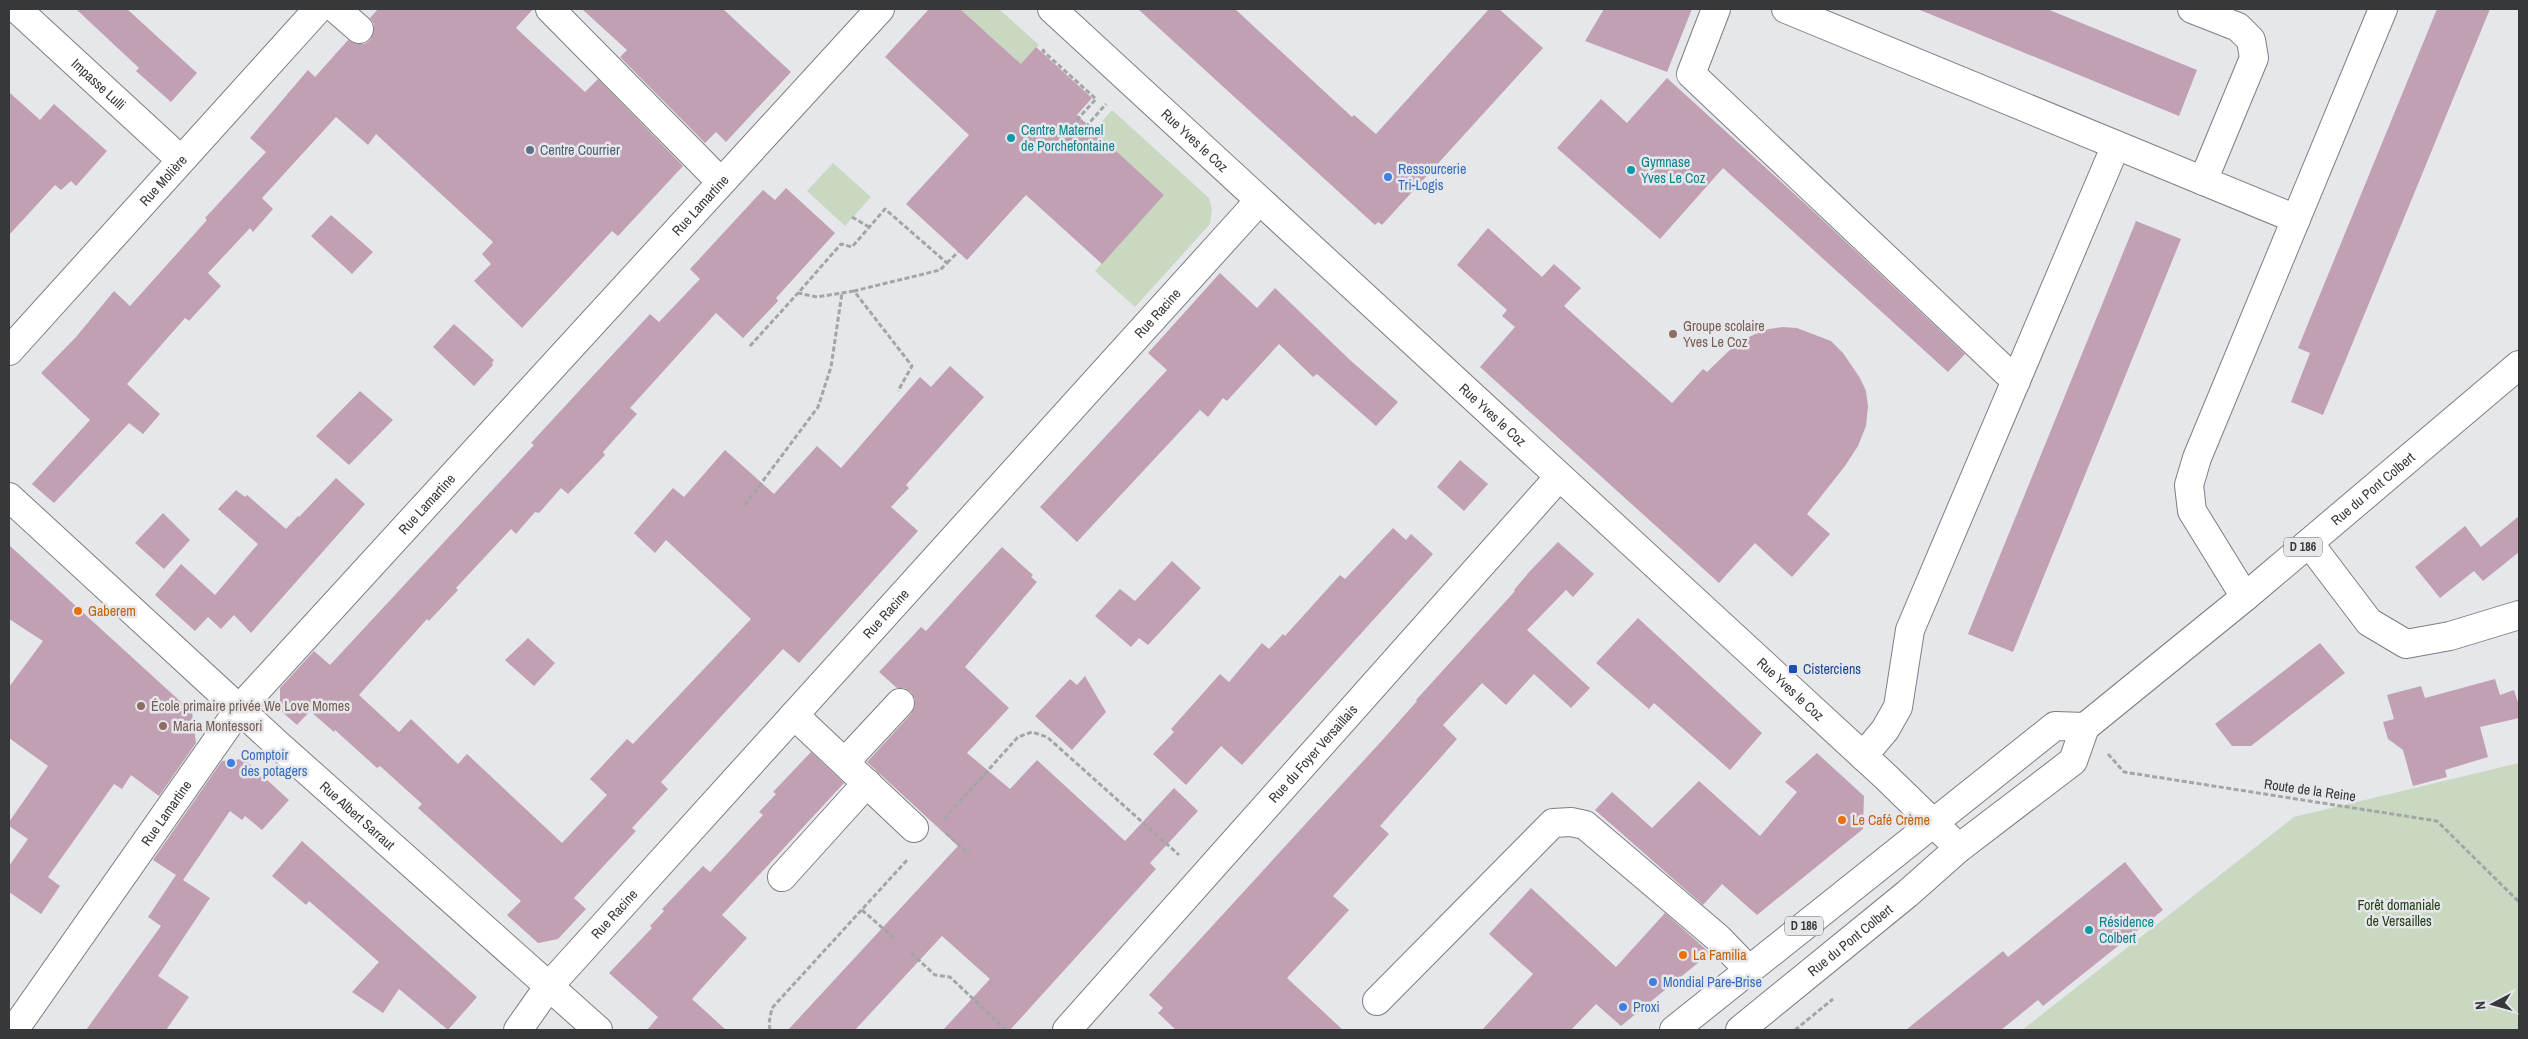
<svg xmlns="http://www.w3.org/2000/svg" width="2528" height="1039" viewBox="0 0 2528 1039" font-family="'Archivo Narrow',sans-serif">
  <rect width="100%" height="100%" fill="#e6e7eb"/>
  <path fill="#c8d8c1" d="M 960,9 L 999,9 L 1039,45 L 994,94 L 990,89 L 1017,60 L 985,31 L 967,30 L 972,20 Z
    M 1112,110 L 1209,198 L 1212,210 L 1210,224 L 1135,307 L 1095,271 L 1164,195 L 1094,131 Z
    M 833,163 L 871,197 L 845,226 L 807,191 Z
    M 2519,763 L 2519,1030 L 2022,1030 L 2294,817 Z"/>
  <path fill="#c1a0b4" d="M 76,9 L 127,9 L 197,73 L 171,102 L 136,71 L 139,68 Z
    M 378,9 L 533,9 L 516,28 L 585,92 L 598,79 L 683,166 L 618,236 L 612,231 L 522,328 L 474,281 L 491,264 L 482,254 L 493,242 L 376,134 L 368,145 L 336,117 L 262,198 L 273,209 L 253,232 L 250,228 L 208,273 L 221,286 L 189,321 L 185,318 L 127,384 L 160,414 L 143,434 L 129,423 L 54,503 L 32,484 L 90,420 L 41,373 L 76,337 L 114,291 L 130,306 L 207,220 L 205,218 L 266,152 L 250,138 L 308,70 L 315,77 L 348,40 L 356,44 L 364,44 L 370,40 L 374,32 L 374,24 L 370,18 Z
    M 582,9 L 723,9 L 791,72 L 726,142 L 716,132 L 705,143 L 620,57 L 627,50 Z
    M 929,9 L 960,9 L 1021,64 L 1036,47 L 1092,98 L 1077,115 L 1164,195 L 1102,264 L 1026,195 L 967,260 L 906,204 L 969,135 L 885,57 Z
    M 1138,9 L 1235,9 L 1352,117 L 1354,115 L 1376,134 L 1489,9 L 1499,9 L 1543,48 L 1382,225 L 1378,222 L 1375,225 Z
    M 1604,9 L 1692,9 L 1667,72 L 1585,41 Z
    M 2047,9 L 2197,70 L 2179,116 L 1920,10 Z
    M 2437,9 L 2490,9 L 2323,415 L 2291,402 L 2310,353 L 2298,348 Z
    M 1667,78 L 1812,210 L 1965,354 L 1948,372 L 1723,168 L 1660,239 L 1557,148 L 1601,99 L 1627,123 Z
    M 9,92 L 40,120 L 54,104 L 107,151 L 76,186 L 71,181 L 61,190 L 55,185 L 9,235 Z
    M 786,188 L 835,233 L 776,298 L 778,301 L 743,338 L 716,313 L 630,408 L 637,414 L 603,452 L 605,455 L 568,494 L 561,488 L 539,513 L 535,512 L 516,534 L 511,529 L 456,588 L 458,590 L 429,621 L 427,619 L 359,695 L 399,732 L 411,719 L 458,764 L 467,754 L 562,843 L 607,795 L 590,779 L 627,739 L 633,744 L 751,619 L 666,540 L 655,553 L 634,533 L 673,488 L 684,497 L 725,450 L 774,494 L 817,446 L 841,468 L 920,377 L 931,387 L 950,366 L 984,397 L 906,485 L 909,488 L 891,507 L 918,531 L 799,663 L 783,649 L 661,782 L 668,789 L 632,828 L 636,831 L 574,898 L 586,909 L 558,939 L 538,943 L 507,915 L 521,901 L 418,808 L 422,804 L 380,766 L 377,768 L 335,730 L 334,732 L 310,711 L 297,725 L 280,710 L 280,688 L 314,651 L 330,665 L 534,445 L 531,443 L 650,314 L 659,322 L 700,279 L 690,269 L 763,190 L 775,200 Z
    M 331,215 L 373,252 L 352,274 L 311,236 Z
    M 2136,221 L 2181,239 L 2013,652 L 1968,634 Z
    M 1488,228 L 1542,277 L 1554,264 L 1581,288 L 1564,306 L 1672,403 L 1703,369 L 1707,372 L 1738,342 L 1764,330 L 1782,327 L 1797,328 L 1831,341 L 1843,353 L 1860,378 L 1866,391 L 1868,406 L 1866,426 L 1858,446 L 1845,466 L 1807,514 L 1830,534 L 1792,577 L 1755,543 L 1719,583 L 1480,367 L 1515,327 L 1502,316 L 1507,310 L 1457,265 Z
    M 1220,273 L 1257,308 L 1275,288 L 1350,360 L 1398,402 L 1376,426 L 1317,374 L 1313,377 L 1279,344 L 1227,401 L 1223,398 L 1208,417 L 1200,410 L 1077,542 L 1040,507 L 1167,370 L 1148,353 Z
    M 454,324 L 494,360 L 492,363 L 493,365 L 474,386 L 433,347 Z
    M 360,391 L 393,420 L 349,465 L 316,436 Z
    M 1460,460 L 1488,484 L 1464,511 L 1437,487 Z
    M 336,478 L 365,504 L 251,633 L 234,615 L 221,629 L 208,617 L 195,631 L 155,595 L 181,564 L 215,595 L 258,544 L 218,509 L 236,490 L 245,497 L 247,495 L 286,529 L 298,516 L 299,517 Z
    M 163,513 L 190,540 L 164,569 L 135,543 Z
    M 2519,516 L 2519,552 L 2483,581 L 2474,571 L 2440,598 L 2415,567 L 2465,526 L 2481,547 Z
    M 1393,528 L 1406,540 L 1411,534 L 1433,554 L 1242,765 L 1221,746 L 1186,785 L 1153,754 L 1174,732 L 1171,729 L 1220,674 L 1229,682 L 1262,643 L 1269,649 L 1283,634 L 1285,636 L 1340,575 L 1345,579 Z
    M 1558,542 L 1594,574 L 1573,597 L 1566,590 L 1527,630 L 1590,688 L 1571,708 L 1534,674 L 1506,705 L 1482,683 L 1443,725 L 1457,739 L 1380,826 L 1389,834 L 1333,896 L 1349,910 L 1287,978 L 1343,1030 L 1176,1030 L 1158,1013 L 1163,1008 L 1149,995 L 1387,735 L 1417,701 L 1416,700 L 1515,591 L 1514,590 L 1530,571 Z
    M 9,545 L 192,712 L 196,743 L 159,796 L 131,775 L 122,789 L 114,784 L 48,877 L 60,886 L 41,914 L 9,892 L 9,866 L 28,839 L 9,826 L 9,822 L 48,766 L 9,738 L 9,687 L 43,641 L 9,619 Z
    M 1002,547 L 1033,575 L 1031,577 L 1037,582 L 965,667 L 1009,708 L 967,753 L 1010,789 L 1037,760 L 1125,841 L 1174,788 L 1198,811 L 1150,863 L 1156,869 L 1010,1030 L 943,1030 L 990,979 L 942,936 L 855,1030 L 788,1030 L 958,846 L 867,762 L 911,714 L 915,706 L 915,699 L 911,692 L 904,688 L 897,688 L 879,672 L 921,627 L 926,631 Z
    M 1172,561 L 1201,588 L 1148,645 L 1139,638 L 1131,647 L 1095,616 L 1120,589 L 1135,601 Z
    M 1638,618 L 1762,733 L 1730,770 L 1654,703 L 1649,709 L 1596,663 Z
    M 528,638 L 555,663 L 534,686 L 505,660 Z
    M 2320,643 L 2345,673 L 2251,746 L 2232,746 L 2215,724 Z
    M 1085,676 L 1106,712 L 1072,750 L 1035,716 L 1070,679 L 1077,685 Z
    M 2495,679 L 2500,695 L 2514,690 L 2519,706 L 2519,718 L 2480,727 L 2488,757 L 2445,770 L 2447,777 L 2413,786 L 2403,750 L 2388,739 L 2383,722 L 2394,719 L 2387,695 L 2421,686 L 2425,698 Z
    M 811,752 L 844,783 L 722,915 L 747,938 L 692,999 L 726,1030 L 647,1030 L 658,1017 L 609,973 L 652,928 L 650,926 L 664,911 L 662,909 L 703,866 L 710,872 L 763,815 L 759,812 L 776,794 L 773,792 Z
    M 1817,753 L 1864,796 L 1863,829 L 1757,915 L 1722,884 L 1703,905 L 1595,810 L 1612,792 L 1652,828 L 1699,781 L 1760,836 L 1797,792 L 1785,782 Z
    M 244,759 L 289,800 L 262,830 L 245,816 L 242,820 L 230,811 L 183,880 L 210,898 L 158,976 L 189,997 L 166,1030 L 86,1030 L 161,926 L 148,917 L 176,875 L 153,860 L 222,761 Z
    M 302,841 L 477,997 L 448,1030 L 399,989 L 383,1013 L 352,992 L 379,962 L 309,901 L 306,905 L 272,876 Z
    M 2125,862 L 2163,910 L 2043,1006 L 2038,1000 L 2001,1030 L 1906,1030 L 2003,951 L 2008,957 Z
    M 1531,888 L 1616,967 L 1665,913 L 1710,953 L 1621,1026 L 1596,1004 L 1571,1030 L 1482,1030 L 1533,974 L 1489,934 Z"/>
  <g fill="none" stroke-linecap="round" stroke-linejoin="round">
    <defs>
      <g id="minor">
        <path id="s1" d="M 17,9 L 181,160"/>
        <path d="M 336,9 L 359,29"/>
        <path d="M 550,9 L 721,182"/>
        <path d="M 1716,9 L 1691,74 L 2016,381"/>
        <path d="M 1786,9 L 2296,219"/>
        <path d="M 2192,9 L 2238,27 L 2251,40 L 2254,58 L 2203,181"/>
        <path id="s2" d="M 9,351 L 318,9"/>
        <path d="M 2309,543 L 2369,622 L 2406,644 L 2450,636 L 2519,615"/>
        <path d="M 2245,597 L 2192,511 L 2189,485 L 2197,458 L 2383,9"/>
        <path d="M 794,715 L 914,828"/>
        <path d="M 1863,756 L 1885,730 L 1898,707 L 1910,630 L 2116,145"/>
        <path d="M 845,762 L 900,703"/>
        <path d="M 782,877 L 867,783"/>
        <path d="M 1377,1001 L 1553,823 L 1571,822 L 1585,825 L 1718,938 L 1749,970"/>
        <path id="s3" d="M 14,1030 L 240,708 L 880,9"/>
        <path id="s4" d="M 518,1030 L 549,986 L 1259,201"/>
        <path id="s5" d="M 1067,1030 L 1559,477"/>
      </g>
      <g id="major">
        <path id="s6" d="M 1052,9 L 1886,777 L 1959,848"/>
        <path id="s7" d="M 9,497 L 275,742 L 598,1030"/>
        <path d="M 1674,1030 L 2055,726 L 2085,727"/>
        <path id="s8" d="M 1740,1030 L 1907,894 L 1959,848 L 2073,761 L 2085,727 L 2245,597 L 2519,365"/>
      </g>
    </defs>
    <use href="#minor" stroke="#7d7e82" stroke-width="30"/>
    <use href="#major" stroke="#7d7e82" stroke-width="30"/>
    <path stroke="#a4a5a7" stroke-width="3" stroke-dasharray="5 2.5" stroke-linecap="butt" d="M 1044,49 L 1043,51 L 1096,99 L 1073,124 L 1071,137
      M 1058,152 L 1071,137 L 1083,130 L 1106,104
      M 852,217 L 869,227
      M 947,263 L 958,252
      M 854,291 L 817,297 L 798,293 L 841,244 L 852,247 L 885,209 L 947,263 L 940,270 L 854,291 L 912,366 L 898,391
      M 750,346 L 798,293
      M 745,505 L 818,407 L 831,367 L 842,293
      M 2108,754 L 2124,772 L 2437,821 L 2519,902
      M 944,819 L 1018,737 L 1032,732 L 1047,737 L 1179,855
      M 946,833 L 969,854
      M 862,910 L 894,938
      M 911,953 L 935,975 L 950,977 L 1006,1030
      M 770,1030 L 769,1023 L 772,1008 L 908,859
      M 1795,1030 L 1833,999"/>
    <use href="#minor" stroke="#fff" stroke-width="28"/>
    <use href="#major" stroke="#fff" stroke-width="28"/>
  </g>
  <g fill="#0f9aa8" stroke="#e6e7eb" stroke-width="2">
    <circle cx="1011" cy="138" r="5"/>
    <circle cx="1631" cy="170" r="5"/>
    <circle cx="2089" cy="930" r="5"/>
  </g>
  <circle fill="#5c6f8a" stroke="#e6e7eb" stroke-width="2" cx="530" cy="150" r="5"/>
  <g fill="#3f7fe0" stroke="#e6e7eb" stroke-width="2">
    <circle cx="1388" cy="177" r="5"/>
    <circle cx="231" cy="763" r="5"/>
    <circle cx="1653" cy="982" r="5"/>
    <circle cx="1623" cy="1007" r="5"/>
  </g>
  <g fill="#8d6e63" stroke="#e6e7eb" stroke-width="2">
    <circle cx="1673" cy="334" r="5"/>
    <circle cx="141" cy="706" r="5"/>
    <circle cx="163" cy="726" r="5"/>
  </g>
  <g fill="#e8710a" stroke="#e6e7eb" stroke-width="2">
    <circle cx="78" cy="611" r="5"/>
    <circle cx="1842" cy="820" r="5"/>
    <circle cx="1683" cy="955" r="5"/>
  </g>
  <rect fill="#1a4fb4" stroke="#e6e7eb" stroke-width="2" x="1788" y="664" width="10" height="10" rx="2.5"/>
  <g text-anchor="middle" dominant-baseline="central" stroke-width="5" stroke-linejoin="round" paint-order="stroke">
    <g fill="#e6e7eb" stroke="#6c6c6e" stroke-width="1">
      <rect x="2284" y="537.5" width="38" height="19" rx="4"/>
      <rect x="1785" y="916.5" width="38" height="19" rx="4"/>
    </g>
    <g font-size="12" font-weight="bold" fill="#373839">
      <text x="2303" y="547">D 186</text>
      <text x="1804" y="926">D 186</text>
    </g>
    <g font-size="14" fill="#373839" stroke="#e6e7eb">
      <text stroke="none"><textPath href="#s1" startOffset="111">Impasse Lulli</textPath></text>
      <text stroke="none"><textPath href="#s6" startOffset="194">Rue Yves le Coz</textPath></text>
      <text stroke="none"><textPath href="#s2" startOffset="230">Rue Molière</textPath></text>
      <text stroke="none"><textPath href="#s3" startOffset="1075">Rue Lamartine</textPath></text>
      <text stroke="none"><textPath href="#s4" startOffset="961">Rue Racine</textPath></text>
      <text stroke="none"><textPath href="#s6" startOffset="599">Rue Yves le Coz</textPath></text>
      <text stroke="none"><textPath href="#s8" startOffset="838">Rue du Pont Colbert</textPath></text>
      <text stroke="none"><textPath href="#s3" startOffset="670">Rue Lamartine</textPath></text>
      <text stroke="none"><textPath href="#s4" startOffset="556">Rue Racine</textPath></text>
      <text stroke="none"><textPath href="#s6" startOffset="1004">Rue Yves le Coz</textPath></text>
      <text stroke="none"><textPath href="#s5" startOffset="370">Rue du Foyer Versaillais</textPath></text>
      <text transform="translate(2310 790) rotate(8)">Route de la Reine</text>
      <text stroke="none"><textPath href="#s3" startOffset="265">Rue Lamartine</textPath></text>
      <text stroke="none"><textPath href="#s7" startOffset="472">Rue Albert Sarraut</textPath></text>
      <text stroke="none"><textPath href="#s4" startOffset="151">Rue Racine</textPath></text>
      <text stroke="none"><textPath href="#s8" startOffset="142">Rue du Pont Colbert</textPath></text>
    </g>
    <g font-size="14" fill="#0d838f" stroke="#e6e7eb" text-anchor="start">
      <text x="1021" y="130">Centre Maternel<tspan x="1021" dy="16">de Porchefontaine</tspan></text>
      <text x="1641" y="162">Gymnase<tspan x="1641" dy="16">Yves Le Coz</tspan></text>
      <text x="2099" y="922">Résidence<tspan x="2099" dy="16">Colbert</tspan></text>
    </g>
    <g font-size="14" fill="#4e5e75" stroke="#e6e7eb" text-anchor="start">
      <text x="540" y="150">Centre Courrier</text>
    </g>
    <g font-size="14" fill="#366cbe" stroke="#e6e7eb" text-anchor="start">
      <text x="1398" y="169">Ressourcerie<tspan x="1398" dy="16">Tri-Logis</tspan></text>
      <text x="241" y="755">Comptoir<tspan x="241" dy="16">des potagers</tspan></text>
      <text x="1663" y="982">Mondial Pare-Brise</text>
      <text x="1633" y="1007">Proxi</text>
    </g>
    <g font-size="14" fill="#785e54" stroke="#e6e7eb" text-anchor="start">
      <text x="1683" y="326">Groupe scolaire<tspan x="1683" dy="16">Yves Le Coz</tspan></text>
      <text x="151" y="706">École primaire privée We Love Momes</text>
      <text x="173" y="726">Maria Montessori</text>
    </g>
    <g font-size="14" fill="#c56008" stroke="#e6e7eb" text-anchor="start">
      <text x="88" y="611">Gaberem</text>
      <text x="1852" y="820">Le Café Crème</text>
      <text x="1693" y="955">La Familia</text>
    </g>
    <g font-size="14" fill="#164399" stroke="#e6e7eb" text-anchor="start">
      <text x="1803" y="669">Cisterciens</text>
    </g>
    <g font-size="14" fill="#254015" stroke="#e6e7eb">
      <text x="2399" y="905">Forêt domaniale<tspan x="2399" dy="16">de Versailles</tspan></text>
    </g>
  </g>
  <rect width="2528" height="1039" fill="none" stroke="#373839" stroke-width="20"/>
  <g transform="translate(2493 1004) rotate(264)" stroke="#e6e7eb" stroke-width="4" paint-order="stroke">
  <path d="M0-4L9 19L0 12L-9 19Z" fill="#373839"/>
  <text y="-8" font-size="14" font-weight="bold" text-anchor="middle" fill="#373839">N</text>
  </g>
</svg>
